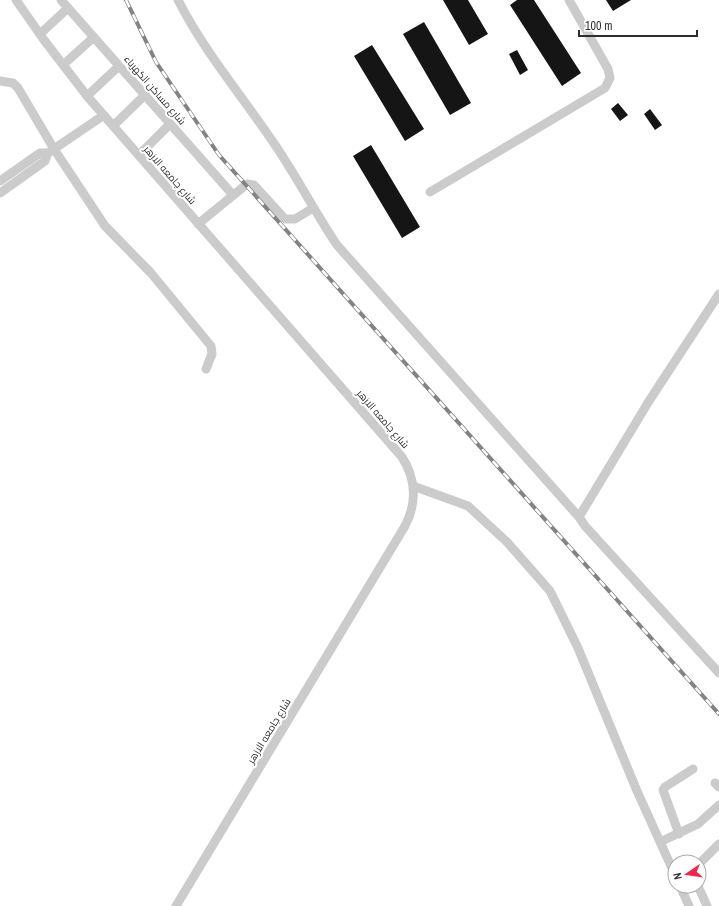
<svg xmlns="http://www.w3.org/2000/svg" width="719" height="906" viewBox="0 0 719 906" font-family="'Archivo Narrow',Cairo,sans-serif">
  <rect width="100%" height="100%" fill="#fff"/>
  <path fill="#151515" d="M 443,0 L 468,0 L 488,34 L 469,45 Z
    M 517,0 L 534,0 L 581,73 L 562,86 L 510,5 Z
    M 606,0 L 631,0 L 613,11 Z
    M 424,22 L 471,103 L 450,115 L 403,34 Z
    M 372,45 L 424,129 L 405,141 L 354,56 Z
    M 517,50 L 528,70 L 520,75 L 509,54 Z
    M 618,103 L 628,115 L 620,121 L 611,109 Z
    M 650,109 L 662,125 L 655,130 L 644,114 Z
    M 371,145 L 420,227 L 402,238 L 353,156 Z"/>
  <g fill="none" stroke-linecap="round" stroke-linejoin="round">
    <path stroke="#cbcbcb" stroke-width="9" d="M 16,0 L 44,40 L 87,96 L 402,457 C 416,479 417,503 405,526 L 176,906
      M 61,0 L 233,195
      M 178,0 C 204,51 239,92 271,139 C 295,173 314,211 337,245 L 579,517
      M 40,34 L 68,8
      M 63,65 L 94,37
      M 0,81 L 13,83 L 18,88 L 54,149 L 105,226 L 151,273 L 211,346 L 212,354 L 206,369
      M 87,96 L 119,66
      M 113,126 L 145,95
      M 139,155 L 170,124
      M 0,181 L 40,153 L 48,153
      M 430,192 L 605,88 L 610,78 L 608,69 L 569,0
      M 0,193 L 45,161 L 48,153 L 104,115
      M 198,224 L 247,184 L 254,185 L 285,219 L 295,219 L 313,208
      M 719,294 L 649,401 L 579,517 L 585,526 L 719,673
      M 413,486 L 468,506 L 507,542 L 550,591 L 578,648 L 637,791 L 675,875
      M 715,783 L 719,787
      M 679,834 L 663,790 L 665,787 L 693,769
      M 660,842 L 698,824 L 719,805
      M 699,864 L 719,844
      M 680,886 L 689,906
      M 698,886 L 707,906"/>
    <defs>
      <path id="rail" d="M 126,0 L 156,62 L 219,155 L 719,714"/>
    </defs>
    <use href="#rail" stroke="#838383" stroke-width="4"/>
    <use href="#rail" stroke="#fff" stroke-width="2.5" stroke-dasharray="8" stroke-linecap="butt"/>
  </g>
  <g text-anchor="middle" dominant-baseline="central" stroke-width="4" stroke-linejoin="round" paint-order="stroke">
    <g font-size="10" fill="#2e2e2e" stroke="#fff">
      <text transform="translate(155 90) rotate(49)">شارع مساكن الكهرباء</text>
      <text transform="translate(170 175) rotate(49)">شارع جامعه الازهر</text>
      <text transform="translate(383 419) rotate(49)">شارع جامعه الازهر</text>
      <text transform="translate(269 731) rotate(-59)">شارع جامعه الازهر</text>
    </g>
  </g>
  <g transform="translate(687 874) rotate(257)"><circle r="19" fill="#ffffff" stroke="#ababab"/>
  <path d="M0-3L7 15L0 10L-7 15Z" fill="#ee274c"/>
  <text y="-6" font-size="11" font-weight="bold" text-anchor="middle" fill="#2e2e2e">N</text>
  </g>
  <path d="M579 30v6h118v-6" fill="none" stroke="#2e2e2e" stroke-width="2"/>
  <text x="585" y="30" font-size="12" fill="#2e2e2e" stroke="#ffffff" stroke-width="3" paint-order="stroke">100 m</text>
</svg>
